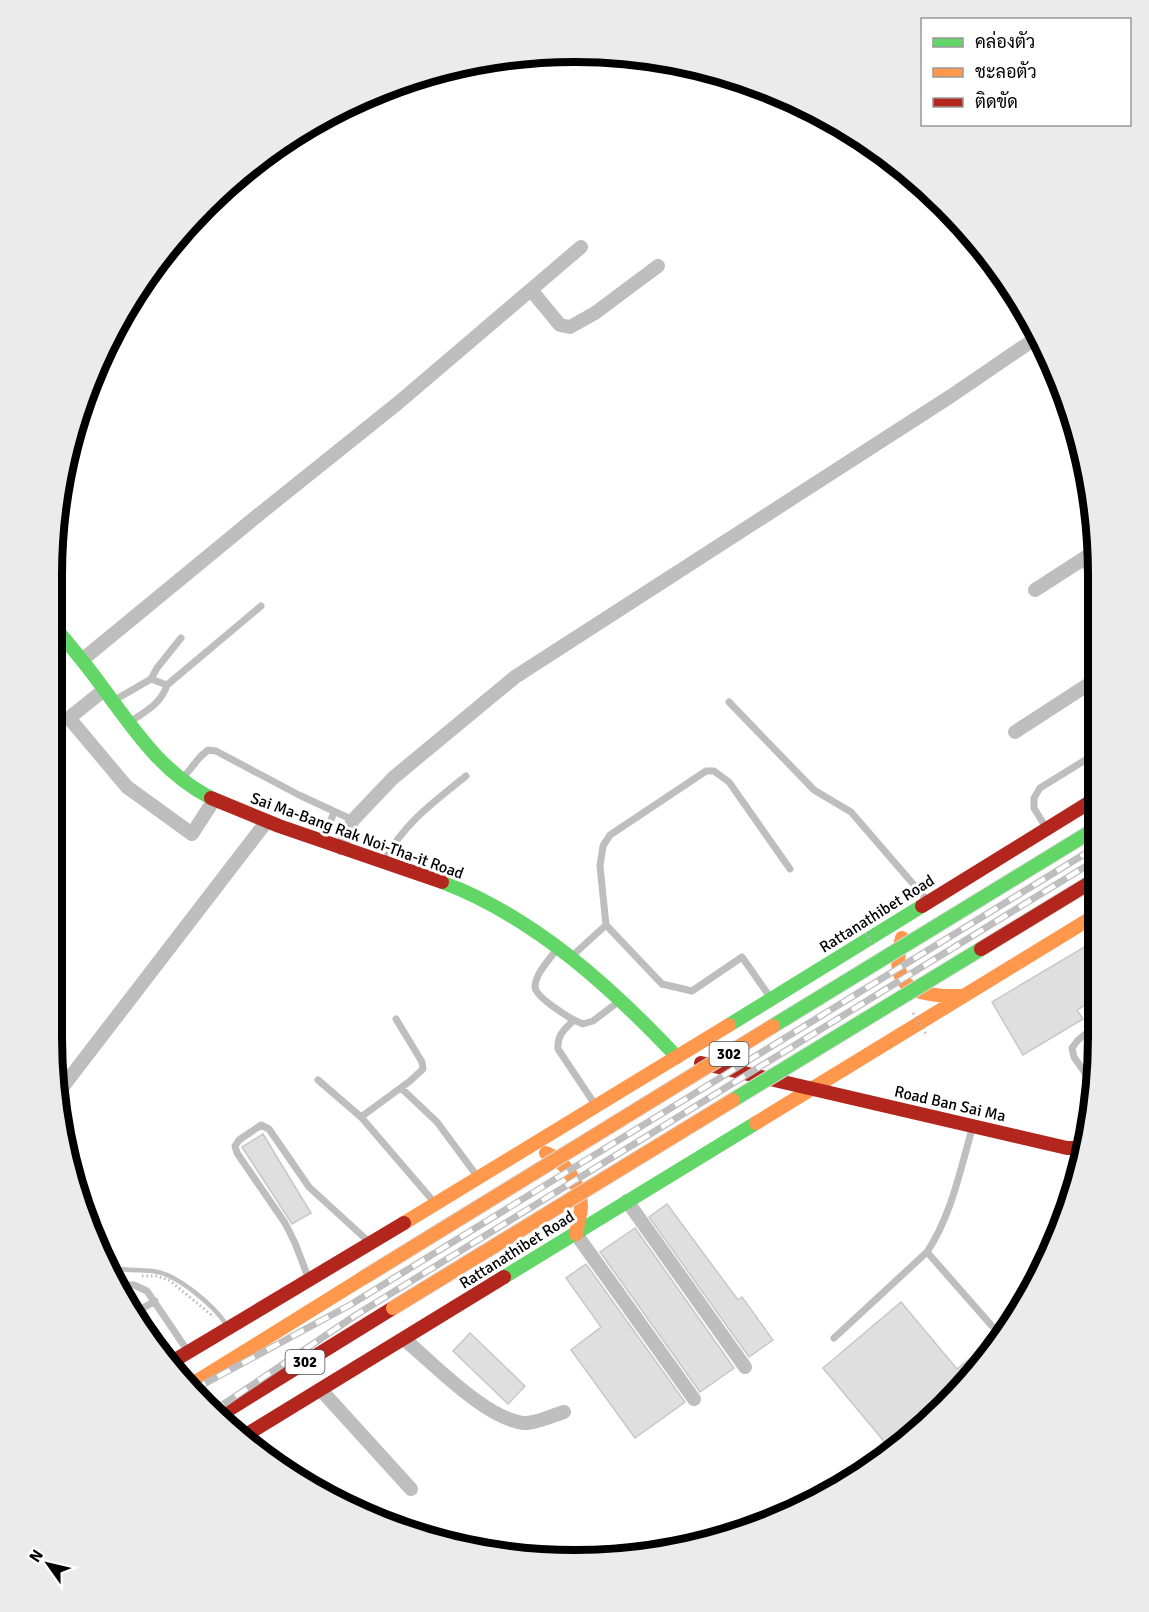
<svg xmlns="http://www.w3.org/2000/svg" width="1149" height="1612" viewBox="0 0 1149 1612" font-family="Signika,Sarabun,sans-serif">
  <rect width="100%" height="100%" fill="#fff"/>
  <g fill="none" stroke-linecap="round" stroke-linejoin="round">
    <path stroke="#bfbfbf" stroke-width="4.5" d="M 111,1267 C 127,1272 143,1269 158,1272 C 180,1277 214,1306 226,1324"/>
  </g>
  <path fill="#dfdfdf" stroke="#c7c7c7" stroke-width="1.5" d="M 1096,940 L 1096,998 L 1077,1010 L 1083,1019 L 1023,1055 L 992,1002 Z
    M 263,1134 L 311,1213 L 292,1224 L 242,1147 Z
    M 667,1204 L 738,1300 L 742,1297 L 773,1340 L 749,1357 L 649,1217 Z
    M 635,1228 L 734,1368 L 700,1392 L 600,1252 Z
    M 586,1264 L 685,1402 L 635,1438 L 571,1350 L 601,1327 L 566,1278 Z
    M 901,1302 L 957,1369 L 1001,1333 L 1003,1335 L 990,1356 L 920,1431 L 915,1434 L 909,1426 L 887,1445 L 823,1368 Z
    M 470,1333 L 525,1386 L 508,1404 L 453,1351 Z"/>
  <g fill="none" stroke-linecap="round" stroke-linejoin="round">
    <path stroke="#b9b9b9" stroke-width="3" stroke-dasharray="1.5 3" stroke-linecap="butt" d="M 142,1276 L 156,1276 L 169,1280 L 214,1317
      M 263,1445 L 269,1456"/>
    <path stroke="#bebebe" stroke-width="7" d="M 151,679 L 157,668 L 181,638
      M 113,701 L 151,679 L 167,685
      M 729,702 L 814,790 L 851,812 L 927,900
      M 130,722 C 146,711 161,704 167,685 L 261,606
      M 183,778 L 200,757 L 208,750 L 216,751 L 299,795 L 353,820
      M 1045,826 L 1034,808 L 1034,798 L 1040,788 L 1095,754
      M 324,839 L 334,812
      M 385,860 C 403,824 435,801 466,776
      M 556,950 C 550,959 535,974 535,987 C 536,998 572,1020 583,1024 L 593,1021 L 618,1002
      M 571,957 L 606,925
      M 770,997 L 742,957 L 692,991 L 662,984 L 606,925 L 600,866 L 603,846 L 610,835 L 706,771 L 714,771 L 729,782 L 790,869
      M 396,1019 L 422,1062 L 423,1069 L 410,1081 L 361,1117 L 434,1202
      M 573,1021 C 564,1030 557,1035 558,1049 L 596,1106
      M 318,1080 L 361,1117
      M 1094,1086 L 1074,1057 L 1072,1048 L 1078,1040 L 1097,1025
      M 401,1088 L 437,1122 L 477,1176
      M 927,1252 L 992,1326
      M 308,1277 L 295,1243 L 285,1223 L 237,1153 L 235,1146 L 239,1140 L 261,1125 L 269,1129 L 309,1187 L 368,1241
      M 120,1285 L 134,1285 L 147,1291 L 187,1350
      M 133,1314 L 155,1301
      M 834,1338 L 927,1252 C 951,1216 960,1171 972,1129"/>
    <path stroke="#bebebe" stroke-width="14" d="M 531,290 L 560,325 L 570,327 L 595,313 L 658,266
      M 1085,558 L 1094,573
      M 1035,590 L 1094,552
      M 82,660 L 257,516 L 398,403 L 581,247
      M 104,690 L 69,718 L 127,787 L 192,834 L 214,800
      M 1015,732 L 1095,680
      M 341,848 L 353,820 L 393,778 L 515,677 L 951,396 L 1039,336
      M 58,1093 L 267,821
      M 627,1201 L 745,1367
      M 576,1234 L 694,1399
      M 404,1339 C 434,1364 486,1419 524,1423 C 534,1424 554,1415 564,1412
      M 321,1390 L 411,1489"/>
    <path stroke="#63d668" stroke-width="14" d="M 51,623 C 69,644 87,665 103,688 C 135,731 162,773 211,798
      M 442,882 C 534,917 610,986 677,1057
      M 729,1025 L 922,906
      M 504,1277 L 756,1123"/>
    <path stroke="#ff974d" stroke-width="14" d="M 902,938 C 887,990 918,997 962,996
      M 756,1123 L 1096,915
      M 546,1153 C 565,1160 581,1186 581,1206 C 581,1215 577,1225 576,1234
      M 404,1223 L 729,1025
      M 189,1386 L 363,1278"/>
    <path stroke="#b3261e" stroke-width="14" d="M 211,798 L 279,826 L 442,882
      M 922,906 L 1095,799
      M 701,1063 L 1067,1148 L 1084,1148
      M 170,1363 L 404,1223
      M 217,1417 L 393,1308
      M 241,1438 L 504,1277"/>
    <defs>
      <path id="rail" d="M 193,1390 L 350,1305 L 1096,847
        M 212,1412 L 356,1315 L 1096,860"/>
    </defs>
    <use href="#rail" stroke="#bebebe" stroke-width="7"/>
    <use href="#rail" stroke="#fff" stroke-width="4.5" stroke-dasharray="14" stroke-linecap="butt"/>
    <defs>
      <path id="fast-bridge" d="M 773,1026 L 1095,829
        M 733,1100 L 981,949"/>
      <path id="slow-bridge" d="M 363,1278 L 773,1026
        M 393,1308 L 733,1100"/>
      <path id="jam-bridge" d="M 981,949 L 1096,879"/>
    </defs>
    <use href="#fast-bridge" stroke="#dbdbdb" stroke-width="16" stroke-linecap="butt"/>
    <use href="#slow-bridge" stroke="#dbdbdb" stroke-width="16" stroke-linecap="butt"/>
    <use href="#jam-bridge" stroke="#dbdbdb" stroke-width="16" stroke-linecap="butt"/>
    <path stroke="#b9b9b9" stroke-width="3" stroke-dasharray="1.5 3" stroke-linecap="butt" d="M 861,925 L 873,945
      M 913,1013 L 926,1034"/>
    <use href="#fast-bridge" stroke="#63d668" stroke-width="14"/>
    <use href="#slow-bridge" stroke="#ff974d" stroke-width="14"/>
    <use href="#jam-bridge" stroke="#b3261e" stroke-width="14"/>
  </g>
  <g text-anchor="middle" dominant-baseline="central" stroke-width="6" stroke-linejoin="round" paint-order="stroke">
    <g fill="#fff" stroke="#4c4c4c" stroke-width="1.5">
      <rect x="709.5" y="1042" width="39" height="24" rx="4.5"/>
      <rect x="285.5" y="1350" width="39" height="24" rx="4.5"/>
    </g>
    <g font-size="15" font-weight="bold" fill="#000">
      <text x="729" y="1054">302</text>
      <text x="305" y="1362">302</text>
    </g>
    <g font-size="16" fill="#000" stroke="#fff">
      <text transform="translate(357 836) rotate(20)">Sai Ma-Bang Rak Noi-Tha-it Road</text>
      <text transform="translate(877 914) rotate(-32)">Rattanathibet Road</text>
      <text transform="translate(950 1104) rotate(13)">Road Ban Sai Ma</text>
      <text transform="translate(517 1250) rotate(-32)">Rattanathibet Road</text>
    </g>
  </g>
  <path d="M0 0H1149V1612H0ZM575 62H575A513 513 0 0 1 1088 575V1037A513 513 0 0 1 575 1550H575A513 513 0 0 1 62 1037V575A513 513 0 0 1 575 62Z" fill="#ebebeb" fill-rule="evenodd"/>
  <path fill="none" stroke="#000" stroke-width="8" d="M575 62H575A513 513 0 0 1 1088 575V1037A513 513 0 0 1 575 1550H575A513 513 0 0 1 62 1037V575A513 513 0 0 1 575 62Z"/>
  <rect x="921" y="18" width="210" height="108" fill="#ffffff" stroke="#999999" stroke-width="1.5"/>
  <rect x="933" y="38" width="30" height="9" fill="#63d668" stroke="#999999" stroke-width="1.5"/>
  <text x="975" y="48" font-size="18" fill="#000000">คล่องตัว</text>
  <rect x="933" y="68" width="30" height="9" fill="#ff974d" stroke="#999999" stroke-width="1.5"/>
  <text x="975" y="78" font-size="18" fill="#000000">ชะลอตัว</text>
  <rect x="933" y="98" width="30" height="9" fill="#b3261e" stroke="#999999" stroke-width="1.5"/>
  <text x="975" y="108" font-size="18" fill="#000000">ติดขัด</text>
  <g transform="translate(48 1564) rotate(304)" stroke="#ffffff" stroke-width="4.5" paint-order="stroke">
  <path d="M0-4.5L10 22L0 15L-10 22Z" fill="#000000"/>
  <text y="-9" font-size="16" font-weight="bold" text-anchor="middle" fill="#000000">N</text>
  </g>
</svg>
